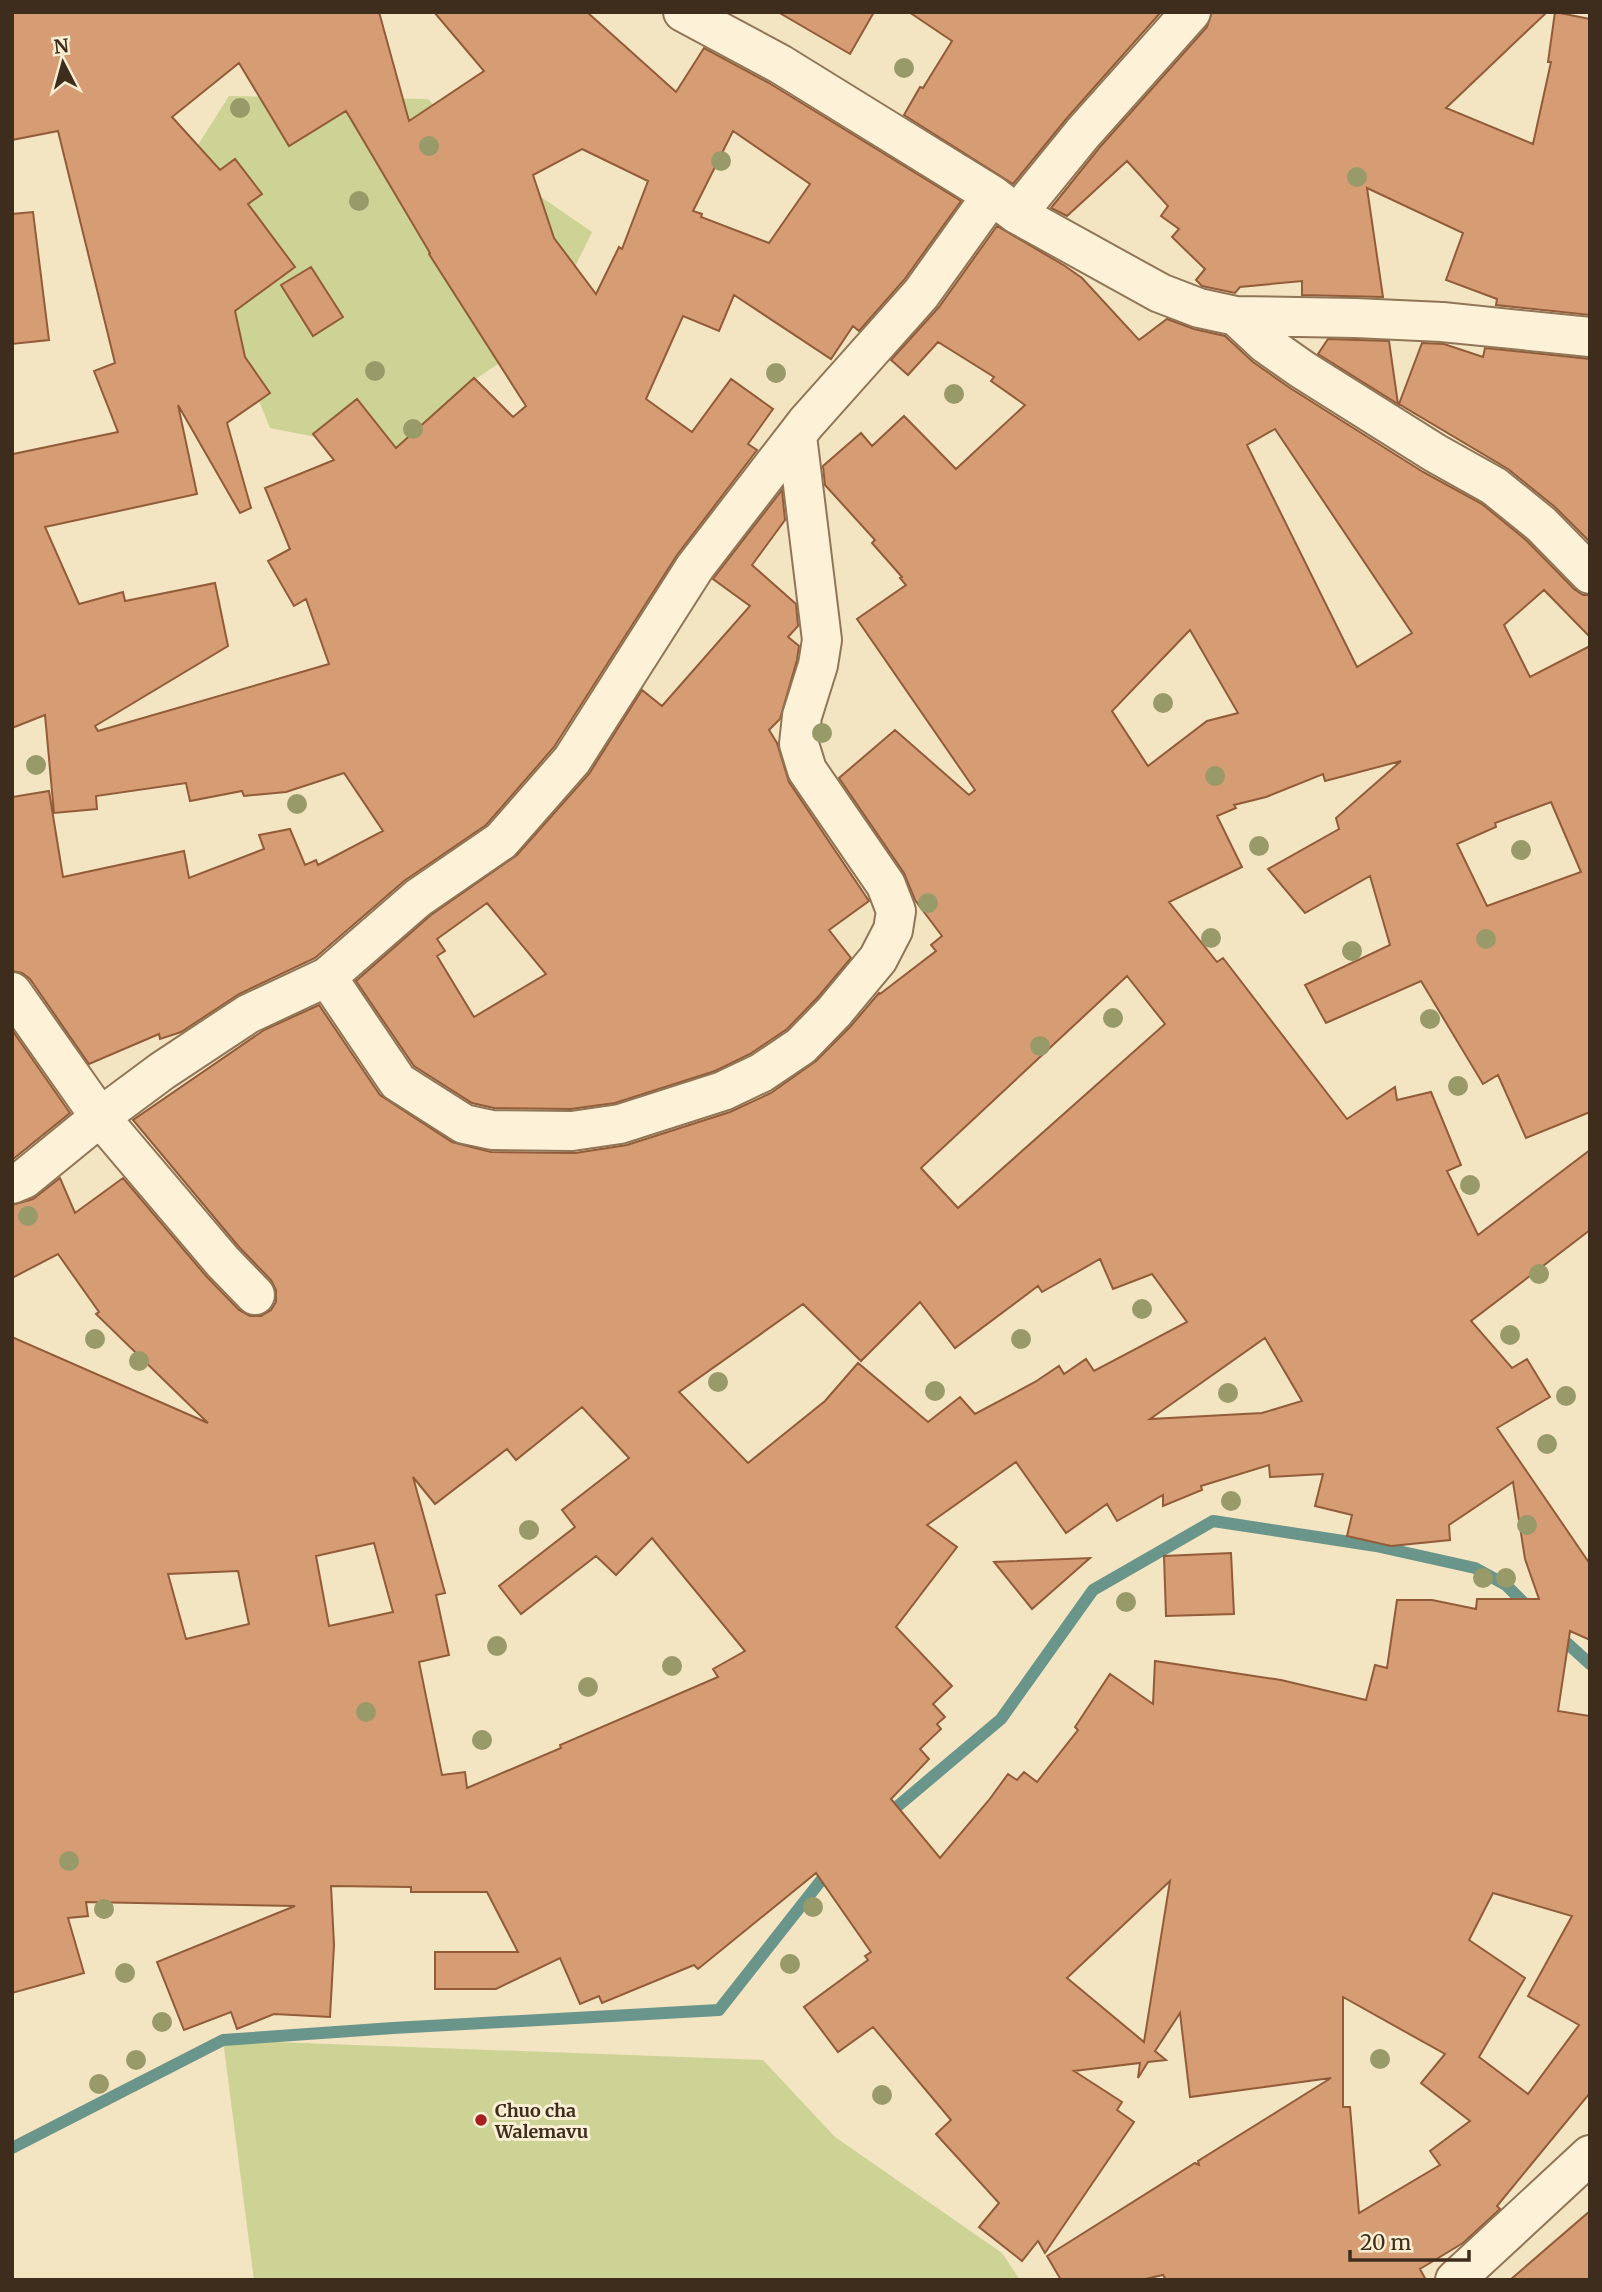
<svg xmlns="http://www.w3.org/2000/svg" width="1602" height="2292" viewBox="0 0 1602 2292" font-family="Merriweather,serif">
  <rect width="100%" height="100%" fill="#f3e4c2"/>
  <path fill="#ccd395" d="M 229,96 L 428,99 L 477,153 L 592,232 L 542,334 L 470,383 L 422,458 L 270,428 L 193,238 L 184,167 Z
    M 223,2040 L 763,2060 L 835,2137 L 1002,2253 L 1020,2280 L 254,2280 Z"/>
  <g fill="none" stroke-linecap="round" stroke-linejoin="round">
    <path stroke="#6a958a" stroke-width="12" d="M 1557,1634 L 1590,1664
      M 886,1816 L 1001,1719 L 1093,1590 L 1213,1521 L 1376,1546 L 1475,1568 L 1506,1585 L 1530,1609
      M 12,2148 L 223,2040 L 393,2028 L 719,2010 L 830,1869"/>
  </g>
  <path fill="#d69c74" stroke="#925c39" stroke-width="2" fill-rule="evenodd" d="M 12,12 L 379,12 L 409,121 L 484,71 L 434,12 L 587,12 L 676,92 L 704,48 L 769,83 L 961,201 L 904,280 L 859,331 L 853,326 L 831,359 L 734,295 L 719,331 L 683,316 L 646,399 L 692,432 L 731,379 L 773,409 L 748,444 L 757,450 L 677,555 L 554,747 L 486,825 L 404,881 L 315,958 L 239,994 L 181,1032 L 160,1039 L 159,1034 L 89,1064 L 30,979 L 22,973 L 12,971 L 12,797 L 49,791 L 63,877 L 184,851 L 189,878 L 264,849 L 259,835 L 290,829 L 305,865 L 316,860 L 318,865 L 383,831 L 344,773 L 286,792 L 244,796 L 242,791 L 190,801 L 186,783 L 96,796 L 97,809 L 54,813 L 45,715 L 12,728 L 12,452 L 13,454 L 118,432 L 94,371 L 115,363 L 58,131 L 12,140 ZM 239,63 L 289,146 L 346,111 L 430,253 L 429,254 L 526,406 L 513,417 L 474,378 L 396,448 L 357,399 L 313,434 L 334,460 L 265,488 L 290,549 L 268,561 L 294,606 L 306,599 L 329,664 L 98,731 L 95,726 L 228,646 L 215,583 L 125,601 L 123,592 L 79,604 L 45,527 L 197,494 L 178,405 L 240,513 L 251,508 L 227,423 L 270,393 L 245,357 L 235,311 L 295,267 L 248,204 L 262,194 L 235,159 L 220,170 L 172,117 ZM 733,131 L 810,184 L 769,243 L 701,217 L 702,214 L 693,211 ZM 582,149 L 648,181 L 622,249 L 619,247 L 596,294 L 554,238 L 533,175 Z
    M 778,12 L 874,12 L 850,54 Z
    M 909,12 L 1161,12 L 1067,118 L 1013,184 L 904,115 L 920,87 L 923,88 L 952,41 Z
    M 1212,12 L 1547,12 L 1446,108 L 1533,144 L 1551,62 L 1548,62 L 1555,12 L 1590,19 L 1590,315 L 1496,305 L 1497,299 L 1446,280 L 1463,233 L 1367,188 L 1383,297 L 1302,295 L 1302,281 L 1240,287 L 1235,293 L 1202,286 L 1196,280 L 1205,269 L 1172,237 L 1179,229 L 1161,216 L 1168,206 L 1127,161 L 1067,216 L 1051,208 L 1100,147 L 1207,27 Z
    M 33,212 L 49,340 L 12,344 L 12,214 Z
    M 997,226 L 1065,266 L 1082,278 L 1139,340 L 1167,319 L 1194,329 L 1225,336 L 1253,362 L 1290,388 L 1423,472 L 1482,504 L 1526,540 L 1574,589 L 1583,595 L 1590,595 L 1590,637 L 1544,590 L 1504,625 L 1530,677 L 1590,646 L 1590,1112 L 1526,1138 L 1498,1075 L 1483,1084 L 1421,981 L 1326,1023 L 1305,985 L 1390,945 L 1370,876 L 1305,913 L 1268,869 L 1339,829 L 1336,818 L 1401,761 L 1325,781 L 1323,774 L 1266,797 L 1234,805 L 1236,808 L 1217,816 L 1242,867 L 1169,902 L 1217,962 L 1223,958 L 1347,1119 L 1395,1087 L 1397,1100 L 1431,1092 L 1461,1165 L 1447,1171 L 1478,1235 L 1590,1150 L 1590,1230 L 1471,1321 L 1512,1368 L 1527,1359 L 1550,1397 L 1497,1428 L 1590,1564 L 1590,1640 L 1570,1631 L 1558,1711 L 1590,1716 L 1590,2093 L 1497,2206 L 1500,2209 L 1463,2243 L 1420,2269 L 1426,2280 L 1166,2280 L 1163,2275 L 1141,2280 L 1061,2280 L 1047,2256 L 1195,2163 L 1199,2165 L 1198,2161 L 1331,2078 L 1190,2097 L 1180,2013 L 1155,2051 L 1166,2060 L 1148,2062 L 1138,2078 L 1140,2063 L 1074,2071 L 1122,2102 L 1117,2110 L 1134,2122 L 1045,2253 L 1038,2241 L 1022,2261 L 979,2227 L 999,2203 L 936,2134 L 951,2120 L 873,2027 L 838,2052 L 804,2007 L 868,1960 L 865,1956 L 871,1952 L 816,1873 L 698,1969 L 694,1965 L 602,2003 L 599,1996 L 580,2004 L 560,1958 L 496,1989 L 435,1989 L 435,1952 L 518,1952 L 487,1892 L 411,1892 L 411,1887 L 331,1886 L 334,1945 L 330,2017 L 274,2014 L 237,2029 L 231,2012 L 184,2030 L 157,1962 L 295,1906 L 86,1902 L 88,1916 L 68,1918 L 84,1973 L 12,1993 L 12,1337 L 208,1423 L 96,1314 L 99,1312 L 58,1254 L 12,1278 L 12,1205 L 33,1199 L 60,1178 L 75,1213 L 123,1178 L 206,1276 L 239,1310 L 250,1316 L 261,1316 L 271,1310 L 276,1302 L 276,1290 L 271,1280 L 239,1247 L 133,1120 L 264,1030 L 319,1005 L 380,1095 L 452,1142 L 491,1152 L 575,1153 L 627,1145 L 730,1112 L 771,1093 L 816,1061 L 850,1027 L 879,993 L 880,994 L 936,951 L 931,945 L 942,936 L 915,900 L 904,873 L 839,778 L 895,730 L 969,795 L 975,790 L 857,619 L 906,585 L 900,578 L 902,577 L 872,543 L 875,540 L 825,485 L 823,466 L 861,433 L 872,446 L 904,416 L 956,469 L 1025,405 L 991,381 L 994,377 L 938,342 L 908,375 L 891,360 L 939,307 ZM 1275,429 L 1412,633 L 1357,667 L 1247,445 ZM 1190,630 L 1238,713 L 1207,721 L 1148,766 L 1112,711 ZM 1551,802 L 1581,872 L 1487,906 L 1457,844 L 1496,827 L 1495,823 ZM 1127,976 L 1165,1024 L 958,1208 L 921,1168 ZM 1100,1259 L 1113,1289 L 1152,1274 L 1187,1322 L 1094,1371 L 1086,1359 L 1064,1374 L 1059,1366 L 1035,1382 L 975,1414 L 960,1397 L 928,1422 L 858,1363 L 825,1401 L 748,1463 L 679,1392 L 803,1304 L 861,1361 L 920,1302 L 955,1348 L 1038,1286 L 1042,1292 ZM 1265,1338 L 1302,1401 L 1262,1413 L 1150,1419 ZM 582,1407 L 629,1458 L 562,1510 L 575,1527 L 499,1586 L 521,1614 L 596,1556 L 616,1575 L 652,1538 L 745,1651 L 713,1669 L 718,1677 L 560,1745 L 561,1748 L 467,1788 L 465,1772 L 442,1775 L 419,1662 L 449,1655 L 436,1595 L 445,1593 L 413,1477 L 435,1504 L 507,1449 L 516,1460 ZM 1016,1462 L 1066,1533 L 1107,1504 L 1117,1521 L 1163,1495 L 1163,1506 L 1202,1490 L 1201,1486 L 1269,1465 L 1270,1477 L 1323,1474 L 1315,1506 L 1352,1515 L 1347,1536 L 1391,1546 L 1450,1540 L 1449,1525 L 1513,1482 L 1525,1559 L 1539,1599 L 1477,1599 L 1476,1609 L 1432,1600 L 1397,1600 L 1387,1668 L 1375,1665 L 1366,1700 L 1281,1680 L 1155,1661 L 1153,1704 L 1110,1674 L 1075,1727 L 1078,1730 L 1037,1782 L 1024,1772 L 1017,1780 L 1008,1774 L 989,1800 L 940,1858 L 891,1799 L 929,1759 L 920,1749 L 941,1729 L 937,1724 L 945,1717 L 933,1704 L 952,1686 L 896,1627 L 957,1547 L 927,1525 ZM 374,1543 L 393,1612 L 329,1626 L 316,1556 ZM 238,1571 L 249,1624 L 186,1639 L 168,1574 ZM 1170,1881 L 1144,2042 L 1067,1978 ZM 1493,1893 L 1572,1916 L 1528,1996 L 1579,2025 L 1528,2094 L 1479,2057 L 1525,1978 L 1469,1940 ZM 1343,1997 L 1445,2054 L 1421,2083 L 1470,2121 L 1430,2151 L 1440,2165 L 1359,2213 L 1350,2107 L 1343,2107 Z
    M 311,267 L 343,317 L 313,336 L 281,285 Z
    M 1328,339 L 1389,341 L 1398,404 L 1318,354 Z
    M 1422,343 L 1444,344 L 1483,357 L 1485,348 L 1590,359 L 1590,542 L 1555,507 L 1508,469 L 1399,404 Z
    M 782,490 L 785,520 L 752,565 L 796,604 L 798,626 L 788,637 L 799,646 L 797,660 L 780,719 L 769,730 L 777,743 L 789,782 L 869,901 L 829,930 L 851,958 L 818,997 L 787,1029 L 750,1054 L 715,1071 L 615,1103 L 571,1109 L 494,1108 L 472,1103 L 414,1066 L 356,981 L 431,915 L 517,855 L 589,774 L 642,690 L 662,706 L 750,606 L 713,579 ZM 487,903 L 546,974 L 474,1017 L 437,956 L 445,951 L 437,939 Z
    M 12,1030 L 70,1113 L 12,1160 Z
    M 1231,1553 L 1234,1614 L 1166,1616 L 1164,1556 Z
    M 1090,1558 L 1032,1609 L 994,1562 Z
    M 1590,2211 L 1590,2280 L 1510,2280 Z"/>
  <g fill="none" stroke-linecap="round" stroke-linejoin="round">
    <defs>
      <path id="minor" d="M 683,12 L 780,64 L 992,195 L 1017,214 L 1160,293 L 1199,308 L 1236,316 L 1355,318 L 1442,322 L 1590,337
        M 1017,214 L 1083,133 L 1191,12
        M 1236,316 L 1266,344 L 1303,370 L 1435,453 L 1494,486 L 1541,524 L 1590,574
        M 327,977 L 398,1082 L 464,1124 L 492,1130 L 572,1131 L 620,1124 L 723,1091 L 761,1073 L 801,1046 L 834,1012 L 878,959 L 893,930 L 896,911 L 886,885 L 807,770 L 799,744 L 802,716 L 818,665 L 822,640 L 797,436
        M 12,992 L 100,1117 L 223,1262 L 255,1295
        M 12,1184 L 24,1179 L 100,1117 L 162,1071 L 248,1014 L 327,977 L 418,898 L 501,841 L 572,760 L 695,567 L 806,423 L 921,294 L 992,195
        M 1455,2280 L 1590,2155"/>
    </defs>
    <use href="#minor" stroke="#907557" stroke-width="42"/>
    <use href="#minor" stroke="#fdf1d7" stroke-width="38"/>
  </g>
  <g fill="#999a69">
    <circle cx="904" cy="68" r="10"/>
    <circle cx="240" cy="108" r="10"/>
    <circle cx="429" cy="146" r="10"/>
    <circle cx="721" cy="161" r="10"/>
    <circle cx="1357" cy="177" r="10"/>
    <circle cx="359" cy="201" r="10"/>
    <circle cx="375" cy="371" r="10"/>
    <circle cx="776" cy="373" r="10"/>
    <circle cx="954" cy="394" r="10"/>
    <circle cx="413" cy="429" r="10"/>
    <circle cx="1163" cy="703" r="10"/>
    <circle cx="822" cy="733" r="10"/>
    <circle cx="36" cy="765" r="10"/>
    <circle cx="1215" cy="776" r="10"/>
    <circle cx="297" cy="804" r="10"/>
    <circle cx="1259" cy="846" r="10"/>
    <circle cx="1521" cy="850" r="10"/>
    <circle cx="928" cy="903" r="10"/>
    <circle cx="1211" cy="938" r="10"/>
    <circle cx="1486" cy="939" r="10"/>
    <circle cx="1352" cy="951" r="10"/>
    <circle cx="1113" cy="1018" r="10"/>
    <circle cx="1430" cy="1019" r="10"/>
    <circle cx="1040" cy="1046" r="10"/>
    <circle cx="1458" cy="1086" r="10"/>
    <circle cx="1470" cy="1185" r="10"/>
    <circle cx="28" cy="1216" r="10"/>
    <circle cx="1539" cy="1274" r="10"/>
    <circle cx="1142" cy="1309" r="10"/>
    <circle cx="1510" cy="1335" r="10"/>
    <circle cx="95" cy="1339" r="10"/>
    <circle cx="1021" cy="1339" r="10"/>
    <circle cx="139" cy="1361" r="10"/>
    <circle cx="718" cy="1382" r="10"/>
    <circle cx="935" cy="1391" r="10"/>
    <circle cx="1228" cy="1393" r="10"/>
    <circle cx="1566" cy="1396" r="10"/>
    <circle cx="1547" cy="1444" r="10"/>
    <circle cx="1231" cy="1501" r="10"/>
    <circle cx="1527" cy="1525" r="10"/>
    <circle cx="529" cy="1530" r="10"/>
    <circle cx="1483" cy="1578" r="10"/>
    <circle cx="1506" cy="1578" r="10"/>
    <circle cx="1126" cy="1602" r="10"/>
    <circle cx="497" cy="1646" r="10"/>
    <circle cx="672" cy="1666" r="10"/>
    <circle cx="588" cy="1687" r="10"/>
    <circle cx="366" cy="1712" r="10"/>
    <circle cx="482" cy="1740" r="10"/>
    <circle cx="69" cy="1861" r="10"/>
    <circle cx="813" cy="1907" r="10"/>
    <circle cx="104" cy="1909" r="10"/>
    <circle cx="790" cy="1964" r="10"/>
    <circle cx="125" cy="1973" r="10"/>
    <circle cx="162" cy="2022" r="10"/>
    <circle cx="1380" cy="2059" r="10"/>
    <circle cx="136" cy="2060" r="10"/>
    <circle cx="99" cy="2084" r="10"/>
    <circle cx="882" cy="2095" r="10"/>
  </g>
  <circle fill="#a71f21" stroke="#faeed3" stroke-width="2.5" cx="481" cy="2120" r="7"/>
  <g text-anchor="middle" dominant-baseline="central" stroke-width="6" stroke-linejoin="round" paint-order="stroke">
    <g font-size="18" font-weight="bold" fill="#3e2d1d" stroke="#faeed3" text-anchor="start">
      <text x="495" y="2110">Chuo cha<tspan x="495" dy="21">Walemavu</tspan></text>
    </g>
  </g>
  <rect width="1602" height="2292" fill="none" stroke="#3e2d1d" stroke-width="28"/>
  <g transform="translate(63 63) rotate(354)" stroke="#faeed3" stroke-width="5" paint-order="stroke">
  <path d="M0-5L12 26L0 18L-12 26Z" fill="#3e2d1d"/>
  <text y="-10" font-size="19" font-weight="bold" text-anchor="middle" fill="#3e2d1d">N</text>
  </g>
  <path d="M1350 2250v10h119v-10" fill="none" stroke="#3e2d1d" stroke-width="3.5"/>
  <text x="1360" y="2250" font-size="21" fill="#3e2d1d" stroke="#faeed3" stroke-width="5" paint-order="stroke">20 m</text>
</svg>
